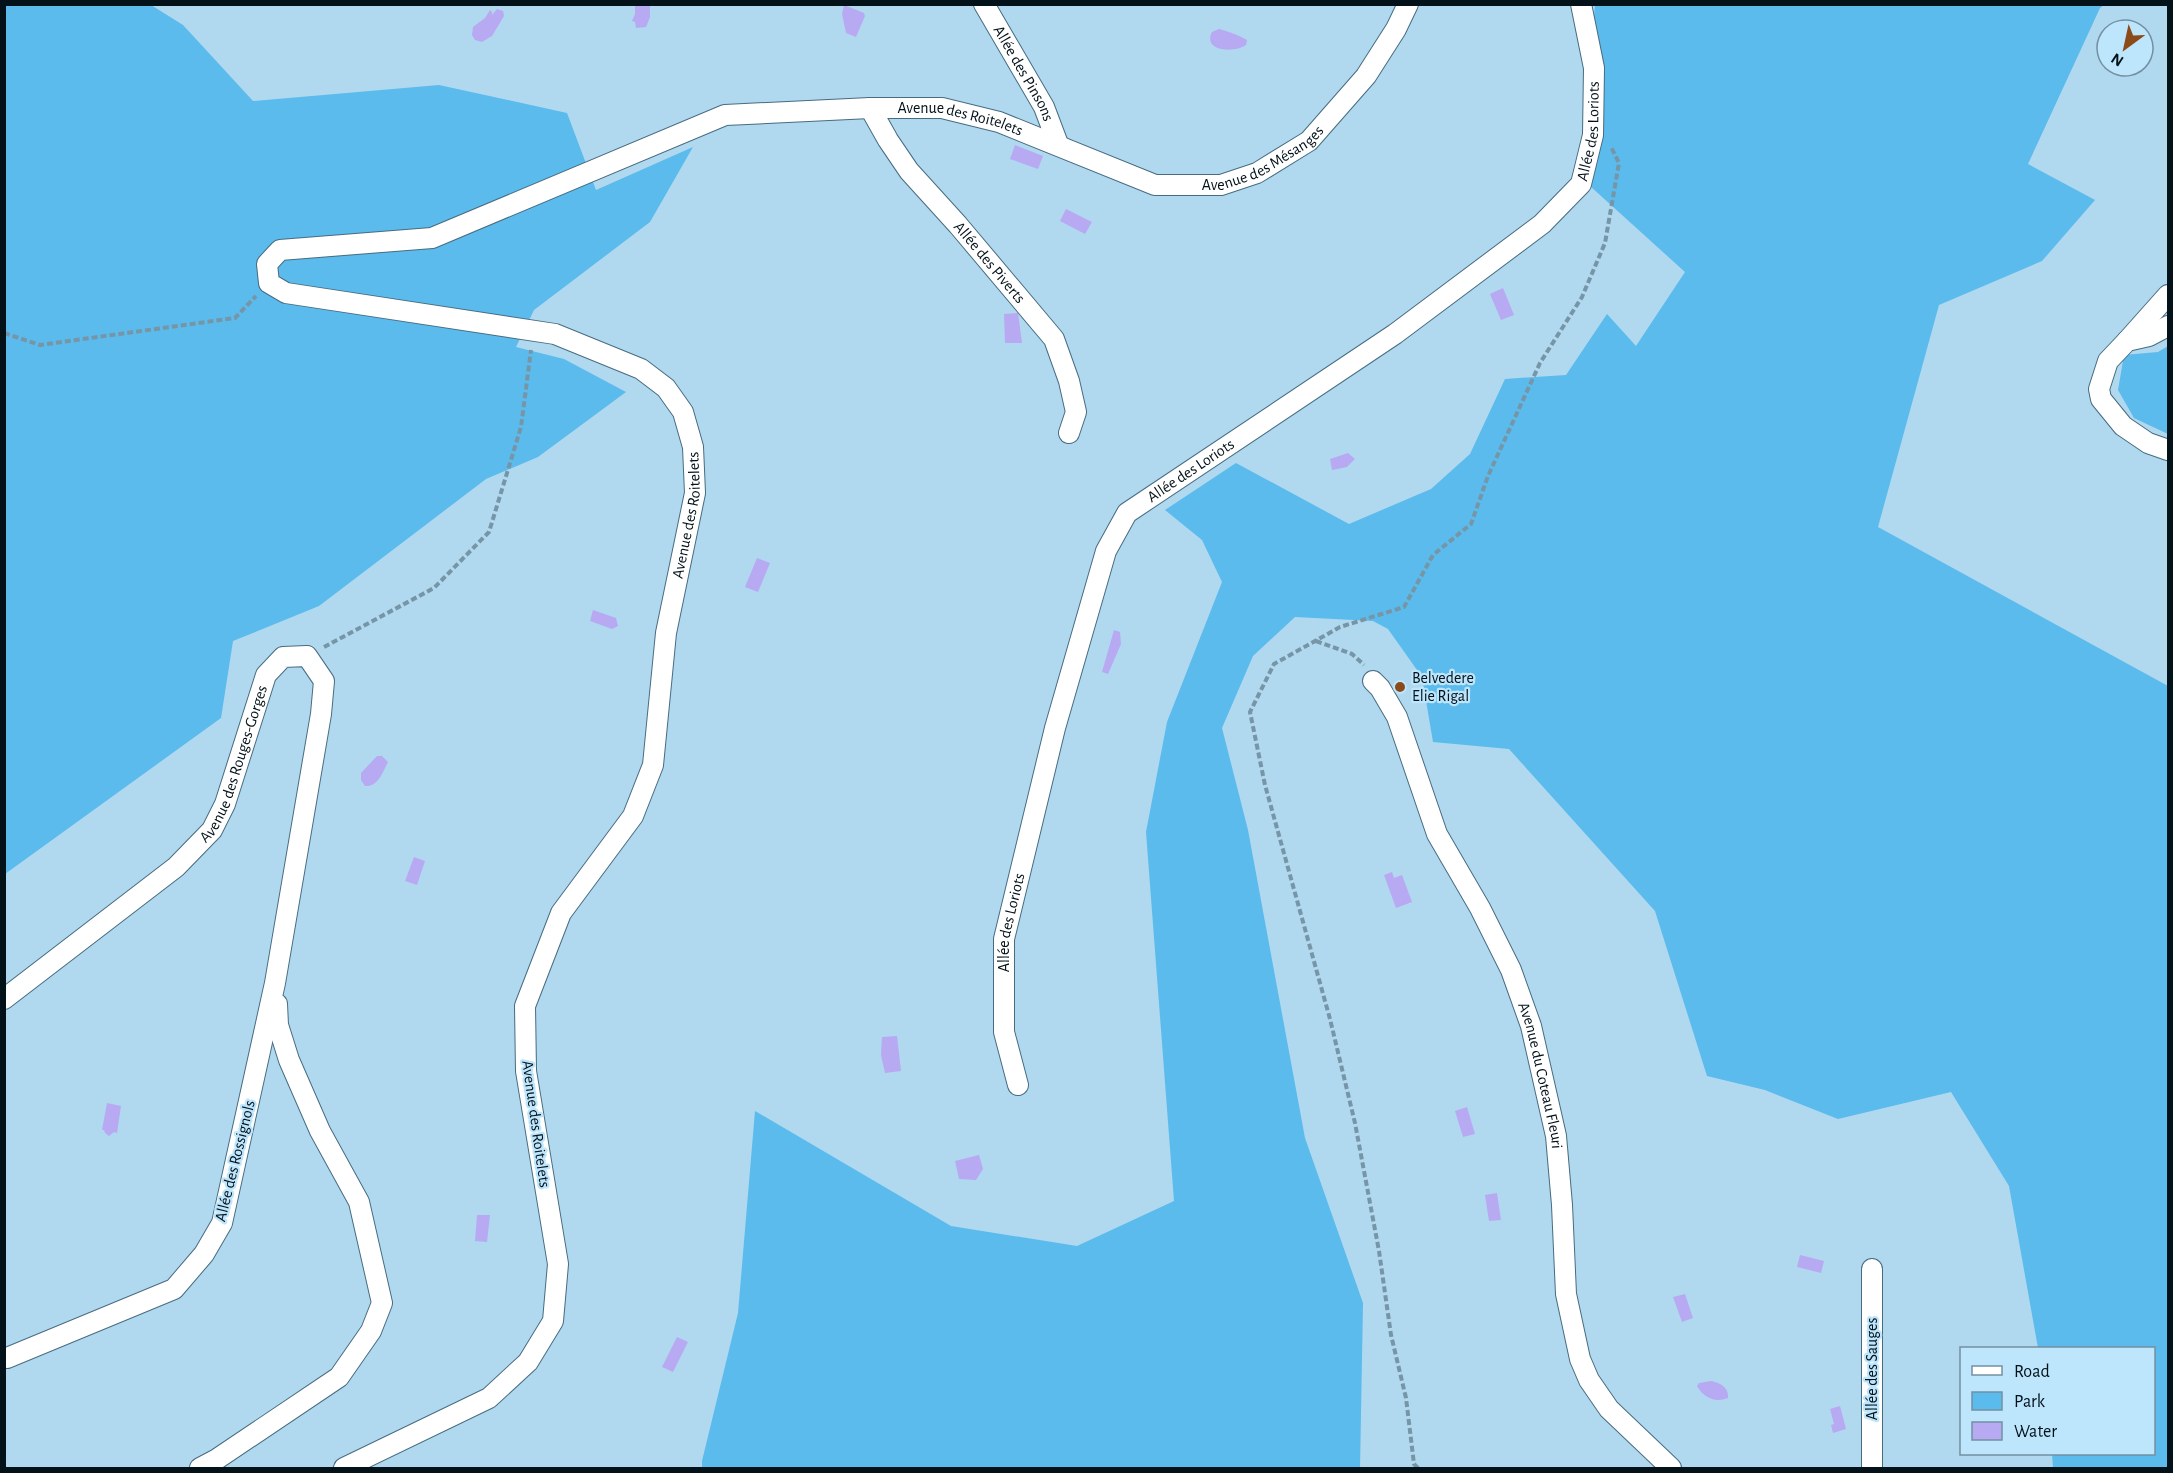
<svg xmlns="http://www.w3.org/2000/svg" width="2173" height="1473" viewBox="0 0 2173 1473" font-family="'Alegreya Sans',sans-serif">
  <rect width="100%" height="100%" fill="#b0d8ef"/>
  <path fill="#5abbec" d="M 5,5 L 151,5 L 183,25 L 253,101 L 439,85 L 567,113 L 596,190 L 693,147 L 650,222 L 534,310 L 516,347 L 564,359 L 626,392 L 538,457 L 486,479 L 319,606 L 233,641 L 221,718 L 5,874 Z
    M 1595,5 L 2104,5 L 2100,8 L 2028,164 L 2095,200 L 2042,261 L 1939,305 L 1878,527 L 2168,686 L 2168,1468 L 2053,1468 L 2052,1454 L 2154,1454 L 2154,1348 L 2038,1348 L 2009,1186 L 1951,1092 L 1838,1119 L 1765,1090 L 1707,1076 L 1655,911 L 1509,749 L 1433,742 L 1422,677 L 1388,629 L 1373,621 L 1295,617 L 1253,656 L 1222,728 L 1248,830 L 1305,1138 L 1363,1303 L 1360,1468 L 702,1468 L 702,1461 L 738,1313 L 755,1111 L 951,1226 L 1077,1246 L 1174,1201 L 1146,832 L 1167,722 L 1222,582 L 1202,540 L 1165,510 L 1236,463 L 1349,524 L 1431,489 L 1470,454 L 1505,379 L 1566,375 L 1607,314 L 1636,346 L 1685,272 L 1590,186 L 1589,76 Z
    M 2168,346 L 2168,434 L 2134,418 L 2118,390 L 2124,355 L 2158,352 Z"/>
  <path fill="#b8a9f3" d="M 635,5 L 650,5 L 650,17 L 646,27 L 636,28 L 635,22 L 632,21 L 635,14 Z
    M 844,5 L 864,13 L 865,16 L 856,37 L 846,33 L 842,14 Z
    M 497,9 L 503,11 L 504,16 L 492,36 L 482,42 L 475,40 L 472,35 L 473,27 L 485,18 L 490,10 L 492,12 L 492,15 Z
    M 1219,29 C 1225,30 1243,37 1247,40 L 1246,45 C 1235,53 1202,52 1212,32 Z
    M 1015,145 L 1043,156 L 1038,169 L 1010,159 Z
    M 1066,209 L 1092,222 L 1085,234 L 1060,221 Z
    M 1503,288 L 1514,315 L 1501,320 L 1490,294 Z
    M 1018,313 L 1022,343 L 1005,343 L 1004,314 Z
    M 1348,453 L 1355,459 L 1347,467 L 1332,470 L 1330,459 Z
    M 757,558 L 770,563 L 758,592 L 745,587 Z
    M 593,610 L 616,618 L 618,626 L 612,629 L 590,621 Z
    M 1114,630 L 1120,632 L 1121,644 L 1108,674 L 1102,672 Z
    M 377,756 L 382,756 L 388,762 C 383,772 378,787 365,786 L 361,780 L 361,773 Z
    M 414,857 L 425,861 L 417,885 L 405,881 Z
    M 1392,872 L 1394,878 L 1402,875 L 1412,902 L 1396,908 L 1384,875 Z
    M 897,1036 L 901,1071 L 885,1073 L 881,1055 L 882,1037 Z
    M 107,1103 L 121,1106 L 117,1133 L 114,1132 L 109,1136 L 105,1133 L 104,1130 L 102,1130 Z
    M 1467,1107 L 1475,1134 L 1463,1137 L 1455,1111 Z
    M 979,1155 L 983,1169 L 976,1180 L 959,1179 L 955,1161 Z
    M 1497,1193 L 1501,1220 L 1489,1221 L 1485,1195 Z
    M 477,1215 L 490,1215 L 487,1242 L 475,1241 Z
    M 1800,1255 L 1824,1261 L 1821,1273 L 1797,1267 Z
    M 1685,1294 L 1693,1318 L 1682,1322 L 1673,1297 Z
    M 677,1337 L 688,1342 L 673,1372 L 662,1367 Z
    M 1711,1381 C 1720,1383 1729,1387 1728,1398 C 1715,1403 1704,1398 1697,1386 L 1699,1383 Z
    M 1840,1406 L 1846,1429 L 1833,1433 L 1831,1425 L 1834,1424 L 1830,1409 Z"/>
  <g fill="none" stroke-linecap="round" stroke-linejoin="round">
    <defs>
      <g id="street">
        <path id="s1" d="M 984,4 L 1044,107 L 1058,144"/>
        <path id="s2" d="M 870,108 L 888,140 L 909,171 L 958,225 L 1054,339 L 1069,381 L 1076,412 L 1069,433"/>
        <path d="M 2168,326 L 2149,336 L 2127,341 L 2108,361 L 2099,389 L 2101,399 L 2123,426 L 2148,443 L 2168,450"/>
        <path d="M 2127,341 L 2168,295"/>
        <path id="s3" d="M 1373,681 L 1380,688 L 1397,717 L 1437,834 L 1480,908 L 1511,970 L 1531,1026 L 1556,1136 L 1562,1205 L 1566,1294 L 1580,1359 L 1589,1380 L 1609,1409 L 1671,1468"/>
        <path id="s4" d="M 4,999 L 176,867 L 212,830 L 225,804 L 266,675 L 283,657 L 307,656 L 324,681 L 321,714 L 275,983 L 222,1223 L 204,1254 L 174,1289 L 7,1358"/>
        <path id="s5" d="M 1018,1085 L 1004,1032 L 1004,939 L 1055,728 L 1106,551 L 1127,513 L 1395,334 L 1542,224 L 1581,184 L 1593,135 L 1594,68 L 1581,4"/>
        <path d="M 1872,1269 L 1872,1468"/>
        <path d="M 200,1468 L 217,1459 L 339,1377 L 371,1331 L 382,1303 L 359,1202 L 320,1131 L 289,1060 L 278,1025 L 277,1004"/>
        <path id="s6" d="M 344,1468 L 489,1398 L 528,1362 L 553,1321 L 558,1264 L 526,1071 L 525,1006 L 561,913 L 633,816 L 653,765 L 666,633 L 695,493 L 693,447 L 683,412 L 666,388 L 641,369 L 555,334 L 286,293 L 269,283 L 267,264 L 280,250 L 432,238 L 725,115 L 870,108 L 942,108 L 999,122 L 1155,185 L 1221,185 L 1257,173 L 1309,141 L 1366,76 L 1396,29 L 1408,4"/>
      </g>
    </defs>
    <use href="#street" stroke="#476c80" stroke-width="22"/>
    <path stroke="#7696a7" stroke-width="4" stroke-dasharray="6 3" stroke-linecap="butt" d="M 4,333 L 40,345 L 235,318 L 256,296
      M 1316,641 L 1352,654 L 1364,665
      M 324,647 L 434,588 L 489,532 L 521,427 L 531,350
      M 1418,1468 L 1414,1464 L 1406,1398 L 1391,1335 L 1379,1251 L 1355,1123 L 1330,1019 L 1265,785 L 1250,712 L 1274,664 L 1340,627 L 1404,607 L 1433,555 L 1471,524 L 1488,476 L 1540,363 L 1582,297 L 1605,243 L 1619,163 L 1611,147"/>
    <use href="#street" stroke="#fff" stroke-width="20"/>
  </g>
  <circle fill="#8d4a19" stroke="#bde5fc" stroke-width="2" cx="1400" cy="687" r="6"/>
  <g text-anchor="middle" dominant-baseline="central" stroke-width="4.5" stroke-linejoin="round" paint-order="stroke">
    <g font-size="16" fill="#031118" stroke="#bde5fc">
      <text stroke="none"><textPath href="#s1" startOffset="80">Allée des Pinsons</textPath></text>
      <text stroke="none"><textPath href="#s6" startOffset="2404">Avenue des Roitelets</textPath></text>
      <text stroke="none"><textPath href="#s5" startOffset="1208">Allée des Loriots</textPath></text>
      <text stroke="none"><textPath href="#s6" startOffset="2726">Avenue des Mésanges</textPath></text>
      <text stroke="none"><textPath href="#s2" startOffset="196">Allée des Piverts</textPath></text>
      <text stroke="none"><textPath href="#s5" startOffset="669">Allée des Loriots</textPath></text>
      <text stroke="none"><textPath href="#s6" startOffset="1108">Avenue des Roitelets</textPath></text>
      <text stroke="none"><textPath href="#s4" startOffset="338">Avenue des Rouges-Gorges</textPath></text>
      <text stroke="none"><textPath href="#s5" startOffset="165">Allée des Loriots</textPath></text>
      <text stroke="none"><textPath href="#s3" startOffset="432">Avenue du Coteau Fleuri</textPath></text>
      <text transform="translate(536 1124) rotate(82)">Avenue des Roitelets</text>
      <text transform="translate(235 1161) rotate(-76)">Allée des Rossignols</text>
      <text transform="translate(1872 1369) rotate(-90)">Allée des Sauges</text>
    </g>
    <g font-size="16" fill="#031118" stroke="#bde5fc" text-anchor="start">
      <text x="1412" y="678">Belvedere<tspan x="1412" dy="18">Elie Rigal</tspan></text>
    </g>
  </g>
  <rect width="2173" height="1473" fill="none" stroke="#031118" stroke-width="12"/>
  <rect x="1960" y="1347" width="195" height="108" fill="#bde5fc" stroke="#7390a1" stroke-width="1.5"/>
  <rect x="1972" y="1366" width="30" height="9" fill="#ffffff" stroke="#7390a1" stroke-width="1.5"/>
  <text x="2014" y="1377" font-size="18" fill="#031118">Road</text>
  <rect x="1972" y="1392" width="30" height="18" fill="#5abbec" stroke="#7390a1" stroke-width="1.5"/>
  <text x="2014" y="1407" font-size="18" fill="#031118">Park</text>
  <rect x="1972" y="1422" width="30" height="18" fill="#b8a9f3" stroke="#7390a1" stroke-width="1.5"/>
  <text x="2014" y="1437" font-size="18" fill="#031118">Water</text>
  <g transform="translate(2125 48) rotate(213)"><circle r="28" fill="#bde5fc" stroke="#7390a1" stroke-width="1.5"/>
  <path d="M0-4.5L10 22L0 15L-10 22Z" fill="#8d4a19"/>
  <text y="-9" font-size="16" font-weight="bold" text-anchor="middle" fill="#031118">N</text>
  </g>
</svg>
